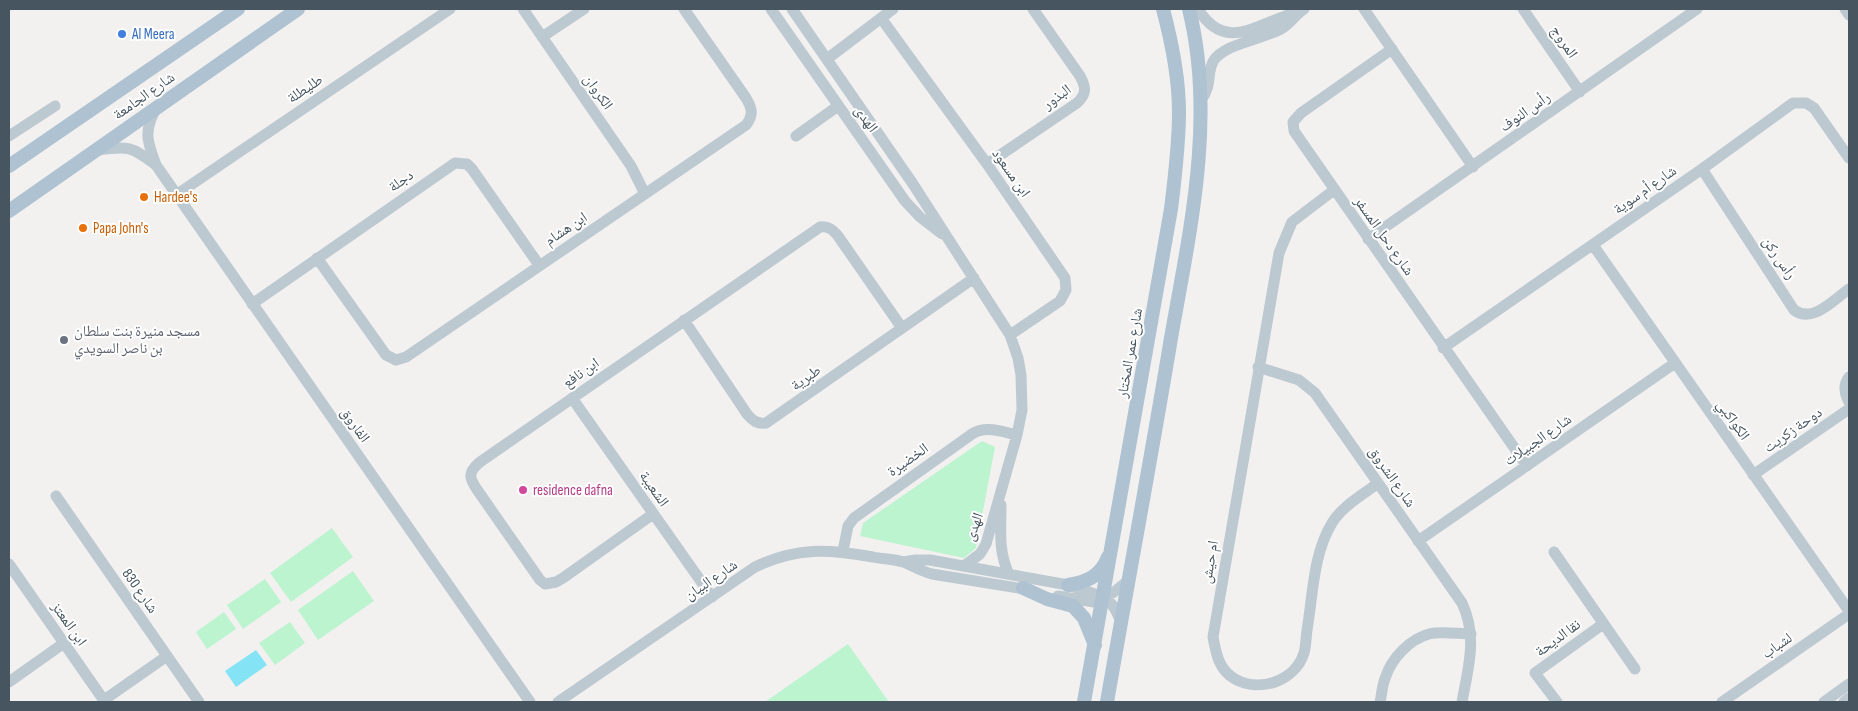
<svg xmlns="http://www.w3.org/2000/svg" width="1858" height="711" viewBox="0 0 1858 711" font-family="'Sofia Sans Condensed','Noto Naskh Arabic',sans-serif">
  <rect width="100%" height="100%" fill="#f3f0f0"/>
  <path fill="#bbf4ce" d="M 982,441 L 995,447 L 976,548 L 964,558 L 860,536 L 863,523 Z
    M 332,528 L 353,557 L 291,602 L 270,573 Z
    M 353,571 L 374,601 L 318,640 L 298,610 Z
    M 265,579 L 281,602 L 243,629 L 227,605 Z
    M 224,612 L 236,629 L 207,649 L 196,632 Z
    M 290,622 L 305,643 L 275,665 L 259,643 Z
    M 848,644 L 889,702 L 765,702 Z"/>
  <path fill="#84e4f5" d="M 256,650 L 267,665 L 236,687 L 225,671 Z"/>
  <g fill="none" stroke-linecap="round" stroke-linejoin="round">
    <path stroke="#bdc9d1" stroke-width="11" d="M 523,9 L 631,166 L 645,194
      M 771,9 L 905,201 L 920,217 L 942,234
      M 792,9 L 913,184 L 1010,335 L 1018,358 L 1021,375 L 1022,410 L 1017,435 L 986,544 L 980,554 L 964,566
      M 1198,9 C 1227,56 1261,20 1301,11
      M 1364,9 L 1473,167
      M 1523,9 L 1580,92
      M 1845,9 L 1849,15
      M 881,18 L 987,164 L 1065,278 L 1066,290 L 1060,301 L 1010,335
      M 542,37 L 584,9
      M 1392,49 L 1301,113 L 1293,122 L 1294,131 L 1527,466
      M 827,59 L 893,9
      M 1201,100 C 1213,85 1206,72 1214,60 C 1218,54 1224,51 1230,48 C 1246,41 1265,37 1281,29 C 1290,24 1295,15 1304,9
      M 157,107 C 143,131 147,141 156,165 L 530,702
      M 9,136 L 55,106
      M 796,136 L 838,106
      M 98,150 C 129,146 131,146 156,165
      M 987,164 L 1077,103 C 1087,94 1086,87 1080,76 L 1033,9
      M 1702,169 L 1794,310 C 1813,324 1834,299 1849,289
      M 1334,190 L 1292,222 L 1279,253 L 1213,637 C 1216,654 1219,670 1235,679 C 1260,693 1295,681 1304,653 C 1306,646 1306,637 1307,630 C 1313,595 1313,554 1332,523 C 1342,506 1363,495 1378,483
      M 176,195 L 450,9
      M 1368,239 L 1697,9
      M 1593,245 L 1849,611
      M 317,258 L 386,355 L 396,360 L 406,357 L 746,125 C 754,115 752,108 746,98 L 684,9
      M 252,304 L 455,163 L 467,164 L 472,169 L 539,265
      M 684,320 L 747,414 C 753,421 757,424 766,423 L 974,278
      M 1443,348 L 1702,169 L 1793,103 L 1806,103 L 1814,108 L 1849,158
      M 1258,367 L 1299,380 L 1315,393 L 1462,603 C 1478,637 1468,668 1462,702
      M 1849,377 C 1843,385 1844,393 1849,402
      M 572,398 L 712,597
      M 1753,475 L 1849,409
      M 56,496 L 199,702
      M 1001,505 C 1001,529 998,552 1009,574
      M 653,514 L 563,578 L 556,582 L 545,584 L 540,580 L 478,491 C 469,478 467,473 480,462 L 820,227 C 829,226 833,230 838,236 L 902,328
      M 1418,541 L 1675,363
      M 843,551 L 848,526 L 854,518 L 972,434 C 986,425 1002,432 1017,435
      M 1554,552 L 1635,669
      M 903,562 L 915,560 L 930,560 L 1068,585 L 1104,597 C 1113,603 1117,612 1121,622
      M 9,564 L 105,702
      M 1058,596 L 1094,602 L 1114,592 L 1129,580
      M 9,682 L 64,643
      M 104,700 L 167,656
      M 558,702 L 755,567 C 797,547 828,549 873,557 C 882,559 894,559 903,562 C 913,566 921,571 932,574 L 1030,590
      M 1380,702 C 1382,694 1382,684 1386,676 C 1392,658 1410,639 1429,634 C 1441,631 1458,634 1471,634
      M 1557,702 L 1535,673 L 1603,624
      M 1722,702 L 1849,614
      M 1824,702 L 1849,684
      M 1844,702 L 1849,698"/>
    <path stroke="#aec2d2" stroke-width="14" d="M 9,166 L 238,9
      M 9,211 L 298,9
      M 1068,585 C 1087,582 1101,576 1108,557
      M 1023,588 L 1047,599 L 1073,606 L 1084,618 L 1095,645
      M 1084,702 L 1171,209 C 1175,177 1179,145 1179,112 C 1179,77 1172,43 1163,9
      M 1107,702 C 1128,581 1151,459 1171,338 C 1190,230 1216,118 1189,9"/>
  </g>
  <circle fill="#3f7fe0" stroke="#fff" stroke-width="2" cx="122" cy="34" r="5"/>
  <g fill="#e8710a" stroke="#fff" stroke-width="2">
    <circle cx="144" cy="197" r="5"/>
    <circle cx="83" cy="228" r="5"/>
  </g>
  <circle fill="#6b7280" stroke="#fff" stroke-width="2" cx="64" cy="340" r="5"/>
  <circle fill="#d1479c" stroke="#fff" stroke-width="2" cx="523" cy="490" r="5"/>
  <g text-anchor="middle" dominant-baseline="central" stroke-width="4" stroke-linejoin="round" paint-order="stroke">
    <g font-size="15" fill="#366cbe" stroke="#fff" text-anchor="start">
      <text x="132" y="34">Al Meera</text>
    </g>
    <g font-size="15" fill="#465560" stroke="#fff">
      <text transform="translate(1564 42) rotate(56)">المروج</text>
      <text transform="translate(305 89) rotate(-34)">طليطلة</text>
      <text transform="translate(598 92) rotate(55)">الكروان</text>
      <text transform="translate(144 96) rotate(-35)">شارع الجامعة</text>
      <text transform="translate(1057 97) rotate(-37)">البذور</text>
      <text transform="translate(1525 112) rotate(-35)">رأس النوف</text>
      <text transform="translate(866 119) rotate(55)">الهدى</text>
      <text transform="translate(1011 173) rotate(55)">ابن مسعود</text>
      <text transform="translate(401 181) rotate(-35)">دجلة</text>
      <text transform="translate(1645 190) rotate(-35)">شارع أم سوية</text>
      <text transform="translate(566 229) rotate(-34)">ابن هشام</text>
      <text transform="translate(1384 236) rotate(55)">شارع دحل المسفر</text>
      <text transform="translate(1779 258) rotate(56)">رأس ركن</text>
      <text transform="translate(1130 353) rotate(-80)">شارع عمر المختار</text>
      <text transform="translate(581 373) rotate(-35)">ابن نافع</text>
      <text transform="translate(806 378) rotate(-35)">طبرية</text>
      <text transform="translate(1733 420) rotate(55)">الكواكبي</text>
      <text transform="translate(355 425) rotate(55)">الفاروق</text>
      <text transform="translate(1793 430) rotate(-35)">دوحة زكريت</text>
      <text transform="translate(1538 440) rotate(-35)">شارع الجبيلات</text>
      <text transform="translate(908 460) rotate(-35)">الخضيرة</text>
      <text transform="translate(1392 477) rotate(55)">شارع الشروق</text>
      <text transform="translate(654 489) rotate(55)">الشعيبة</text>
      <text transform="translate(974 527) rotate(-70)">الهدى</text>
      <text transform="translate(1210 562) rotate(-80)">ام حيش</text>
      <text transform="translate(711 580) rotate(-34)">شارع البيان</text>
      <text transform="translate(140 591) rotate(55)">شارع 830</text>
      <text transform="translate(69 624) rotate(55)">ابن المعتز</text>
      <text transform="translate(1558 638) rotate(-36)">نقا الديحة</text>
      <text transform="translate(1777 646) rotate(-35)">لشباب</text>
    </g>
    <g font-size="15" fill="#c56008" stroke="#fff" text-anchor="start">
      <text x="154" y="197">Hardee's</text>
      <text x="93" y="228">Papa John's</text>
    </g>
    <g font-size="15" fill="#5b616d" stroke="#fff" text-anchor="start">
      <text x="74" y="331">مسجد منيرة بنت سلطان<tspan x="74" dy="17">بن ناصر السويدي</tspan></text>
    </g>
    <g font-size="15" fill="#b23c85" stroke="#fff" text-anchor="start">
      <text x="533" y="490">residence dafna</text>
    </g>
  </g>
  <rect width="1858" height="711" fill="none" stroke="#465560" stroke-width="20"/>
</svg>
